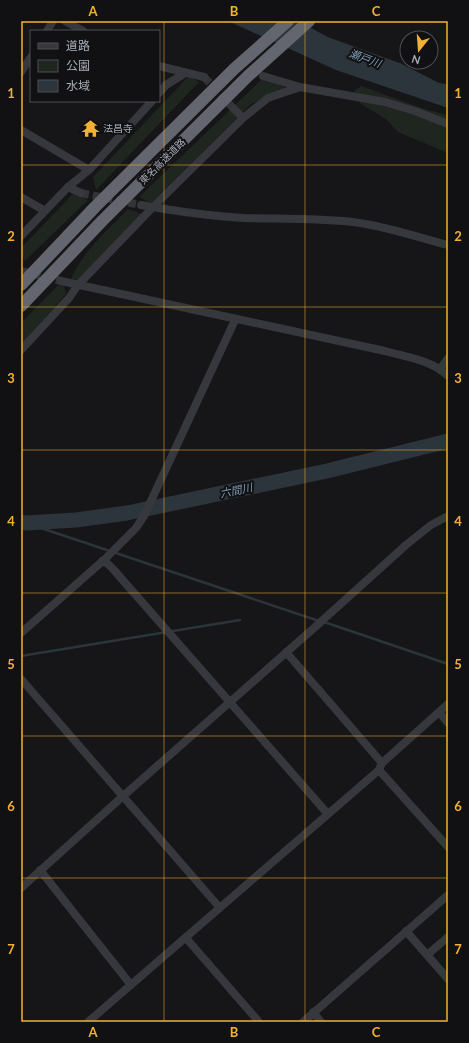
<svg xmlns="http://www.w3.org/2000/svg" width="469" height="1043" viewBox="0 0 469 1043" font-family="Lato,'Noto Sans JP',sans-serif">
  <rect width="100%" height="100%" fill="#161618"/>
  <path fill="#1e261f" d="M 189,76 L 199,82 L 96,190 L 93,177 Z
    M 263,78 L 286,88 L 251,104 L 151,203 L 139,197 Z
    M 361,86 L 424,109 L 448,115 L 448,153 L 398,132 L 386,119 L 361,104 L 354,91 Z
    M 73,194 L 88,200 L 25,261 L 21,252 L 21,248 Z
    M 128,209 L 145,215 L 79,280 L 71,279 C 82,252 108,230 128,209 Z
    M 58,285 L 64,286 L 66,294 L 21,345 L 21,323 Z"/>
  <path fill="#2c353c" d="M 228,21 L 282,21 L 383,69 L 448,94 L 448,108 L 336,70 Z"/>
  <g fill="none" stroke-linecap="round" stroke-linejoin="round">
    <path stroke="#2c353c" stroke-width="2.5" d="M 26,523 L 319,621
      M 324,622 L 448,664
      M 21,656 L 240,620"/>
    <path stroke="#2c353c" stroke-width="15" d="M 283,21 L 325,44 L 397,70 L 436,90 L 448,92
      M 21,522 L 26,523 L 76,520 L 127,513 L 327,471 L 448,441"/>
    <path stroke="#333438" stroke-width="8" stroke-dasharray="8 4" stroke-linecap="butt" d="M 204,77 L 234,109
      M 81,193 L 141,205
      M 21,271 L 61,281"/>
    <path stroke="#37383d" stroke-width="8" d="M 65,21 L 83,31
      M 47,31 L 53,21
      M 159,66 L 204,77
      M 21,72 L 31,57
      M 263,76 L 300,87 L 385,102 L 415,111 L 448,124
      M 159,93 L 166,85 L 185,73
      M 234,109 L 243,118
      M 21,130 L 89,170
      M 68,187 L 81,193
      M 21,197 L 45,211
      M 141,205 C 175,211 209,216 244,218 C 280,219 317,218 353,222 C 385,226 417,237 448,245
      M 21,236 L 68,187 L 89,170 L 152,101
      M 61,281 L 385,351 C 406,357 432,360 448,376
      M 21,350 L 69,298 L 78,285 L 153,207 L 243,118 L 268,98 L 300,87
      M 441,368 L 448,358
      M 102,561 L 108,564 L 113,569 L 327,813
      M 21,633 L 105,559 L 136,528 L 144,516 L 235,320
      M 286,652 L 382,763
      M 21,679 L 220,908
      M 439,712 L 448,723
      M 379,770 L 448,847
      M 40,870 L 131,985
      M 21,888 L 122,797 L 314,628 L 406,545 L 431,525 L 448,516
      M 406,931 L 448,979
      M 186,938 L 259,1022
      M 427,955 L 448,937
      M 313,1012 L 321,1022
      M 88,1022 L 379,770 L 382,763 L 448,704
      M 303,1022 L 448,895"/>
    <path stroke="#63666e" stroke-width="12" d="M 21,285 L 95,207 L 234,69 L 288,21
      M 21,306 L 103,220 L 248,76 L 309,21"/>
  </g>
  <path fill="none" stroke="#f2b134" stroke-width="1" stroke-opacity="0.55" d="M 164,21 L 164,1022M 305,21 L 305,1022M 21,165 L 448,165M 21,307 L 448,307M 21,450 L 448,450M 21,593 L 448,593M 21,736 L 448,736M 21,878 L 448,878"/>
  <defs>
    <symbol id="temple-bare" viewBox="-9 -9 18 18"><path d="M0-6L5-2H3V0L6.5 2.5H4V6H1.5V3h-3V6H-4V2.5H-6.5L-3 0V-2H-5Z" fill="#f2b134" stroke="#111113" stroke-width="2.5" paint-order="stroke"/></symbol>
  </defs>
  <g fill-rule="evenodd">
    <use href="#temple-bare" x="78" y="116" width="25" height="25"/>
  </g>
  <g text-anchor="middle" dominant-baseline="central" stroke-width="4" stroke-linejoin="round" paint-order="stroke">
    <g font-size="10" fill="#a8adb8" stroke="#111113" text-anchor="start">
      <text x="103" y="128">法昌寺</text>
    </g>
    <g font-size="10" fill="#a8adb8" stroke="#111113">
      <text transform="translate(162 161) rotate(-45)">東名高速道路</text>
    </g>
    <g font-size="11" font-style="italic" fill="#7f9bb3" stroke="#111113">
      <text transform="translate(365 58) rotate(20)">瀬戸川</text>
      <text transform="translate(236 490) rotate(-12)">六間川</text>
    </g>
  </g>
  <rect width="469" height="1043" fill="none" stroke="#111113" stroke-width="44"/>
  <rect x="30" y="30" width="130" height="72" fill="#111113" stroke="#4d4f55"/>
  <rect x="38" y="43" width="20" height="6" fill="#37383d" stroke="#4d4f55"/>
  <text x="66" y="50" font-size="12" fill="#a8adb8">道路</text>
  <rect x="38" y="60" width="20" height="12" fill="#1e261f" stroke="#4d4f55"/>
  <text x="66" y="70" font-size="12" fill="#a8adb8">公園</text>
  <rect x="38" y="80" width="20" height="12" fill="#2c353c" stroke="#4d4f55"/>
  <text x="66" y="90" font-size="12" fill="#a8adb8">水域</text>
  <g transform="translate(419 50) rotate(197)"><circle r="19" fill="#111113" stroke="#4d4f55"/>
  <path d="M0-3L7 15L0 10L-7 15Z" fill="#f2b134"/>
  <text y="-6" font-size="11" font-weight="bold" text-anchor="middle" fill="#a8adb8">N</text>
  </g>
  <rect x="22" y="22" width="425" height="999" fill="none" stroke="#f2b134" stroke-width="1.5"/>
  <g font-size="13" text-anchor="middle" font-weight="bold" fill="#f2b134">
    <text x="93" y="16">A</text>
    <text x="234" y="16">B</text>
    <text x="376" y="16">C</text>
    <text x="11" y="98">1</text>
    <text x="458" y="98">1</text>
    <text x="11" y="241">2</text>
    <text x="458" y="241">2</text>
    <text x="11" y="383">3</text>
    <text x="458" y="383">3</text>
    <text x="11" y="526">4</text>
    <text x="458" y="526">4</text>
    <text x="11" y="669">5</text>
    <text x="458" y="669">5</text>
    <text x="11" y="811">6</text>
    <text x="458" y="811">6</text>
    <text x="11" y="954">7</text>
    <text x="458" y="954">7</text>
    <text x="93" y="1037">A</text>
    <text x="234" y="1037">B</text>
    <text x="376" y="1037">C</text>
  </g>
</svg>
